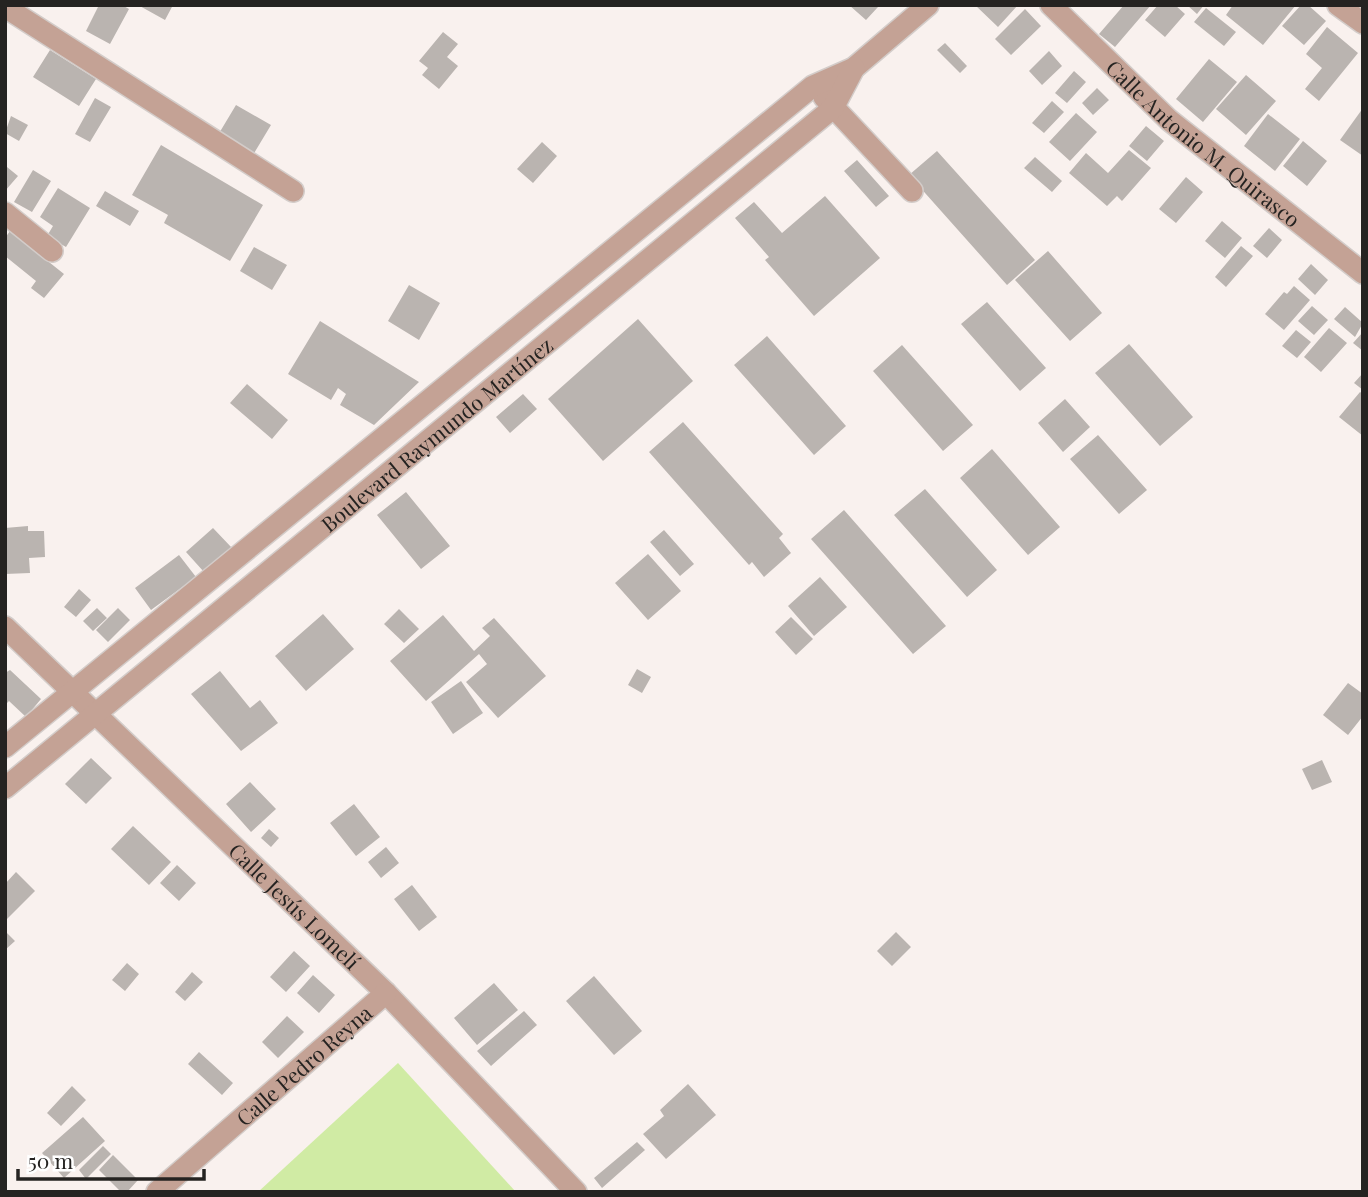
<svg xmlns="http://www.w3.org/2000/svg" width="1368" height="1197" viewBox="0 0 1368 1197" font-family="'Playfair Display',serif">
  <rect width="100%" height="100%" fill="#f9f1ee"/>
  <path fill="#d0eba4" d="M 398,1063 L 516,1192 L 258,1192 Z"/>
  <path fill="#bab4b0" d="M 99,5 L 122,5 L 129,9 L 110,44 L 86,31 Z
    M 138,5 L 173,5 L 165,20 Z
    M 849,5 L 876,5 L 878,7 L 866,20 Z
    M 975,5 L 1018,5 L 998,27 Z
    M 1124,5 L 1151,5 L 1115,47 L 1099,34 Z
    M 1158,5 L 1175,5 L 1185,14 L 1165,37 L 1145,20 Z
    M 1187,5 L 1204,5 L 1197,14 Z
    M 1233,5 L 1296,5 L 1263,45 L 1226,15 Z
    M 1301,5 L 1308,5 L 1326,21 L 1304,45 L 1282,26 Z
    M 1206,8 L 1236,32 L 1224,46 L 1194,22 Z
    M 1025,9 L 1041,26 L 1011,55 L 995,39 Z
    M 1327,27 L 1358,53 L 1319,101 L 1305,89 L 1322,68 L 1306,54 Z
    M 443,32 L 458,44 L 447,57 L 458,66 L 439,89 L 422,75 L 428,68 L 419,61 Z
    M 945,43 L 967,66 L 960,73 L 937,50 Z
    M 50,50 L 96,79 L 79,106 L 33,77 Z
    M 1049,51 L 1062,66 L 1042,85 L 1029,71 Z
    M 1209,59 L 1237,82 L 1203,122 L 1176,99 Z
    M 1074,71 L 1086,82 L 1067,103 L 1055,93 Z
    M 1246,75 L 1276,101 L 1246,135 L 1216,109 Z
    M 1097,88 L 1109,100 L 1093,115 L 1082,103 Z
    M 95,98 L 111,107 L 90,142 L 75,134 Z
    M 1052,101 L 1064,112 L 1044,133 L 1032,123 Z
    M 236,105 L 271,125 L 253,155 L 218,135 Z
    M 1363,108 L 1363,156 L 1340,140 Z
    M 1076,113 L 1097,132 L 1070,161 L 1049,142 Z
    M 1268,114 L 1300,139 L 1275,171 L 1244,146 Z
    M 11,116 L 28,125 L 19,141 L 5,133 Z
    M 1146,126 L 1164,141 L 1147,161 L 1129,146 Z
    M 1303,141 L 1327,161 L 1307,186 L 1283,166 Z
    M 542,142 L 557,156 L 533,183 L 517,169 Z
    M 161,145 L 263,205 L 230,261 L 164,223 L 168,215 L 132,195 Z
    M 1129,150 L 1151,168 L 1122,201 L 1117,196 L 1107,206 L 1069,173 L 1086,153 L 1108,173 Z
    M 937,151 L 1035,260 L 1007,285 L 909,175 Z
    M 1035,157 L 1062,181 L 1052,192 L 1024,168 Z
    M 857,160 L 889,196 L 876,207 L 844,171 Z
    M 7,167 L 18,176 L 5,191 L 5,169 Z
    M 33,170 L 51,181 L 32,212 L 14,202 Z
    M 1186,177 L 1203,192 L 1176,223 L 1159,209 Z
    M 58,188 L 90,208 L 66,247 L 47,236 L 53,226 L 40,217 Z
    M 105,191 L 139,211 L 130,226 L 96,206 Z
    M 825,196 L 880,258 L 814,316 L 765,260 L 769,257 L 735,218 L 754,202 L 782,233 Z
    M 1222,221 L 1242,238 L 1225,258 L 1205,241 Z
    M 1269,228 L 1282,240 L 1267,258 L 1253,246 Z
    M 10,231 L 64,274 L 44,298 L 31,288 L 36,281 L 5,256 L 5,238 Z
    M 1241,246 L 1253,256 L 1226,287 L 1215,277 Z
    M 254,247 L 287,265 L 272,290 L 240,271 Z
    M 1048,251 L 1102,313 L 1070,341 L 1015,280 Z
    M 1311,264 L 1328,280 L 1315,295 L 1298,279 Z
    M 409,285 L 440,303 L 419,340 L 388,321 Z
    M 1294,286 L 1310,300 L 1284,330 L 1265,314 L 1284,292 L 1287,294 Z
    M 987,302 L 1046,368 L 1020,391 L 961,324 Z
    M 1312,306 L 1328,320 L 1314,335 L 1298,321 Z
    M 1345,307 L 1363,323 L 1355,337 L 1334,319 Z
    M 638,319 L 693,381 L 603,461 L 548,399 Z
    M 320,321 L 419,382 L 374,425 L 340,405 L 346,394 L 338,388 L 331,400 L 288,374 Z
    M 1329,328 L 1347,343 L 1321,372 L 1304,357 Z
    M 1296,330 L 1311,342 L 1297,358 L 1282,346 Z
    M 1363,332 L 1363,351 L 1353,343 Z
    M 767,336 L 846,426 L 814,455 L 734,365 Z
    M 1129,344 L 1193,417 L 1160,446 L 1095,373 Z
    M 902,345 L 973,425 L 943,451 L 873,371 Z
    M 1363,373 L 1363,390 L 1354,383 Z
    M 247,384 L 288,420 L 272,439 L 230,403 Z
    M 1360,392 L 1363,394 L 1363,436 L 1339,417 Z
    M 523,394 L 537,409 L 510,433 L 496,417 Z
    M 1065,399 L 1090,427 L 1063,452 L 1038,423 Z
    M 683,422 L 783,534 L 779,538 L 791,553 L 764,577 L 752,562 L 749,565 L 649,452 Z
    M 1098,435 L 1147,490 L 1119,514 L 1070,459 Z
    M 992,449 L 1060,527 L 1028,555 L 960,478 Z
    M 925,489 L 997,570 L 967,597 L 894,515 Z
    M 406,492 L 450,546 L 421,569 L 377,515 Z
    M 844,510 L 946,626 L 913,654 L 811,539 Z
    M 28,526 L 28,531 L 44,531 L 45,557 L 29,558 L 30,573 L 5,574 L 5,528 Z
    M 213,528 L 232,548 L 204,572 L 186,552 Z
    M 664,530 L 694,564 L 680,576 L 650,542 Z
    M 648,554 L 681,591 L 648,620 L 615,583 Z
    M 179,555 L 196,577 L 151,610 L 135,588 Z
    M 820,577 L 847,607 L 814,636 L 788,606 Z
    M 79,589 L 91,600 L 76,617 L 64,607 Z
    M 97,608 L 107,618 L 93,631 L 83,621 Z
    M 118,608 L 130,620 L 108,642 L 96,630 Z
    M 399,609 L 419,629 L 404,643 L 384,624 Z
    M 323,614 L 354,649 L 306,691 L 275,656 Z
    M 443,615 L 474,651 L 490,636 L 482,628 L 494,618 L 546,676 L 498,718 L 466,682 L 487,664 L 479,654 L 426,701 L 390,661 Z
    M 791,617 L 813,639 L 796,655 L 775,632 Z
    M 637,669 L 651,677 L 642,693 L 628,685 Z
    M 10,670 L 41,699 L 26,717 L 9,701 L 5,705 L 5,673 Z
    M 220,671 L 250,708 L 260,700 L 278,723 L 241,751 L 191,694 Z
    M 461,681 L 483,713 L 453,734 L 431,702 Z
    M 1348,683 L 1363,694 L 1363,716 L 1348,735 L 1323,715 Z
    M 91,758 L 112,778 L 86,804 L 65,784 Z
    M 1322,760 L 1332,782 L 1312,790 L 1302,769 Z
    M 250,782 L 276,809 L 251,832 L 226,804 Z
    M 354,804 L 380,837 L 356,856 L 330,823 Z
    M 133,826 L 171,862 L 149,885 L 111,849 Z
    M 269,829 L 279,838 L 271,847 L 261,838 Z
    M 386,847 L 399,863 L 381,878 L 368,862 Z
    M 177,865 L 196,883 L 179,901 L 160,883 Z
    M 16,872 L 35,891 L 5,921 L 5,884 Z
    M 412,885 L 437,917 L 419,931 L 394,899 Z
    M 5,931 L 15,941 L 5,950 Z
    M 896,932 L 911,947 L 892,966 L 877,951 Z
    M 294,951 L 310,966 L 286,992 L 270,977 Z
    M 127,963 L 139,974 L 125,991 L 112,980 Z
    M 192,972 L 203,982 L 185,1001 L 175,992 Z
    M 313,975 L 335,995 L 319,1013 L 297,993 Z
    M 594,976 L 642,1031 L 614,1055 L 566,1001 Z
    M 494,983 L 518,1010 L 477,1045 L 454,1018 Z
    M 524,1011 L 537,1025 L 491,1066 L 477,1051 Z
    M 287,1016 L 304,1032 L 278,1058 L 262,1042 Z
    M 199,1052 L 233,1083 L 222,1095 L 188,1064 Z
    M 688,1084 L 716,1115 L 666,1159 L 643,1134 L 664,1116 L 660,1110 Z
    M 72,1086 L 86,1100 L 61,1126 L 47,1113 Z
    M 83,1117 L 105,1141 L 64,1178 L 42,1153 Z
    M 637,1142 L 645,1150 L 602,1188 L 594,1178 Z
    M 103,1146 L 111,1154 L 86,1179 L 79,1170 Z
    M 113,1155 L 138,1180 L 127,1192 L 121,1192 L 99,1170 Z"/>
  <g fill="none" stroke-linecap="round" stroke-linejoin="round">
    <defs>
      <g id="minor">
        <path id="s1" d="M 1051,5 L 1169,120 L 1363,273"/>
        <path d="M 1338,5 L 1363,23"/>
        <path d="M 5,7 L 293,191"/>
        <path d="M 824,97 L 912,191"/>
        <path d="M 5,213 L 52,251"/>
        <path id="s2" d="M 5,627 L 386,993 L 576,1192"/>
        <path d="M 5,747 L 813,86 L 854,68 L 928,5"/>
        <path id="s3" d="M 5,788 L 833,108 L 854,68"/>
        <path id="s4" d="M 157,1192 L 386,993"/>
      </g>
    </defs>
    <use href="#minor" stroke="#d3ccc9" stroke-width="24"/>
    <use href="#minor" stroke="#c4a295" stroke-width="21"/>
  </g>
  <g text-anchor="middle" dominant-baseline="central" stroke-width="5" stroke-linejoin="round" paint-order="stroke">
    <g font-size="21" fill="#252321" stroke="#fff">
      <text stroke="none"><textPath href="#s1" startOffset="206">Calle Antonio M. Quirasco</textPath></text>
      <text stroke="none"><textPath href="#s3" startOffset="558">Boulevard Raymundo Martínez</textPath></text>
      <text stroke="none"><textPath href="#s2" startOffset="402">Calle Jesús Lomelí</textPath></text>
      <text stroke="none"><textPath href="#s4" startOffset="194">Calle Pedro Reyna</textPath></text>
    </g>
  </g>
  <rect width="1368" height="1197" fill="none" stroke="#252321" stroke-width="14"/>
  <path d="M18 1169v10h186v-10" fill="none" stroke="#252321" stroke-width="3.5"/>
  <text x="28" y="1169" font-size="21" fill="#252321" stroke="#ffffff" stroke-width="5" paint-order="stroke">50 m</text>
</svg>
